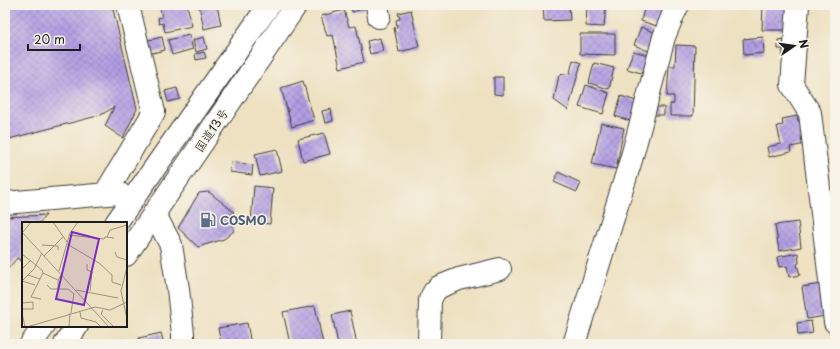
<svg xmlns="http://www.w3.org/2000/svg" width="840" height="349" viewBox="0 0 840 349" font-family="'Playpen Sans','Klee One',sans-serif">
  <defs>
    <pattern id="building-cross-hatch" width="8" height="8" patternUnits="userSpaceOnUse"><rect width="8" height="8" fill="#b29ee4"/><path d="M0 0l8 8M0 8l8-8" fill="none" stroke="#9080b8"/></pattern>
  </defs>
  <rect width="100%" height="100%" fill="#f7f3e8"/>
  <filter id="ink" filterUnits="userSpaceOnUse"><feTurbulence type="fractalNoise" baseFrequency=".025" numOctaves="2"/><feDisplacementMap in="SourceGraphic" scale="8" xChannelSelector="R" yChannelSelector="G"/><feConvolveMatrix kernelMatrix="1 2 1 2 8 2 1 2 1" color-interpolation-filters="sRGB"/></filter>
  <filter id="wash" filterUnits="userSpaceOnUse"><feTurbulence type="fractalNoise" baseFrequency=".012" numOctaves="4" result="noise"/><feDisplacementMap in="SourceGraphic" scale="16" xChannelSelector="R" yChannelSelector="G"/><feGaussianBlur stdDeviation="0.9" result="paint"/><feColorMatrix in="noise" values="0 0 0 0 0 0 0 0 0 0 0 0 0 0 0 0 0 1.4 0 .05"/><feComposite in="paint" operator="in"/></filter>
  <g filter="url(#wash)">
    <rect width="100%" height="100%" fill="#eee1c1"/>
    <g id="blocks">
      <path fill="url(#building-cross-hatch)" d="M 5,5 L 112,5 L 137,109 L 123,138 L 105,126 L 114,107 L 101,115 L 5,140 Z
        M 159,5 L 187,5 L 192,26 L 165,32 L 163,23 L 159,24 L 158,18 L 162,17 Z
        M 199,5 L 217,5 L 221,25 L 204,29 Z
        M 351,5 L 370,5 L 370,7 L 352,12 Z
        M 543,5 L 569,5 L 570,20 L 544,21 Z
        M 587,5 L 606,5 L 604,27 L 586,26 Z
        M 645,5 L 666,5 L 660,27 L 641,21 Z
        M 763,5 L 788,5 L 787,30 L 762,30 Z
        M 344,10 L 349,27 L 356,26 L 364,62 L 340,68 L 333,35 L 327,36 L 321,16 Z
        M 411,10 L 419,47 L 399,52 L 394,28 L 397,27 L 396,20 L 400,19 L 398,13 Z
        M 641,27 L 658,34 L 651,52 L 634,45 Z
        M 580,34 L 615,34 L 615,55 L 580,54 Z
        M 189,35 L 193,49 L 172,55 L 168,40 Z
        M 162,37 L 165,50 L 148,54 L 145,41 Z
        M 204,37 L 207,49 L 196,52 L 193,40 Z
        M 763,37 L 764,53 L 744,55 L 743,39 Z
        M 380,38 L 383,51 L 370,54 L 367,41 Z
        M 784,39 L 785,49 L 778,49 L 778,40 Z
        M 676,45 L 695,46 L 693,116 L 670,116 L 670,104 L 674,104 L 674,96 L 667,96 L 669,66 L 675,66 Z
        M 633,51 L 651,56 L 645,74 L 627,69 Z
        M 204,52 L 206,58 L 196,60 L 195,54 Z
        M 573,60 L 581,63 L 568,110 L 554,100 L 559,75 L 570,73 Z
        M 594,63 L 614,68 L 609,89 L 589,83 Z
        M 494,77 L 503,77 L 503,95 L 494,94 Z
        M 303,81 L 314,120 L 292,127 L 281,88 Z
        M 586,85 L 609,93 L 603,114 L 579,107 Z
        M 177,88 L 180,99 L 168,102 L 165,91 Z
        M 621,96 L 639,102 L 633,122 L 615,116 Z
        M 653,107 L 664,107 L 664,115 L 653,115 Z
        M 331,109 L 333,121 L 325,123 L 322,111 Z
        M 797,116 L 798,121 L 801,121 L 806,144 L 790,147 L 791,152 L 769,157 L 767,147 L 781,144 L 777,126 L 783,125 L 782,119 Z
        M 601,123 L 624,128 L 616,169 L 592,164 Z
        M 324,133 L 330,154 L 303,161 L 298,139 Z
        M 277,149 L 282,171 L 260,176 L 255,154 Z
        M 231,162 L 253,165 L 252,175 L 230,172 Z
        M 558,172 L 581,183 L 577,192 L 554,182 Z
        M 254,186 L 273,188 L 270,224 L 251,222 Z
        M 209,192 L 234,212 L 230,215 L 234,231 L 224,239 L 198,247 L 178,228 L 199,193 Z
        M 46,215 L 39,223 L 23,223 L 23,262 L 17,258 L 8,269 L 5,247 L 5,217 Z
        M 798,222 L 801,247 L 779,251 L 775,225 Z
        M 798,253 L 799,263 L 797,264 L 800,275 L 789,277 L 787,266 L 779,267 L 777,257 Z
        M 821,284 L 826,316 L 807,319 L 802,287 Z
        M 315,306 L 323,344 L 290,344 L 283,312 Z
        M 350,311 L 357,344 L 338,344 L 332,315 Z
        M 811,321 L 813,333 L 798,335 L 797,323 Z
        M 247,323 L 251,344 L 221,344 L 218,328 Z
        M 161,333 L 164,344 L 140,344 L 139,338 Z
        M 123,339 L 124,344 L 103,344 L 103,343 Z"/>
    </g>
  </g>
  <g filter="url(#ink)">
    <use href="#blocks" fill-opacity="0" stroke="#3c3a35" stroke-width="1"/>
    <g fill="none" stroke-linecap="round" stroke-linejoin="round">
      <defs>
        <path id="minor" d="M 377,5 L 379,17
          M 798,5 L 792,85 L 810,113 L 835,322
          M 105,194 L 154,112 L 128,5
          M 5,203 L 119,193
          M 154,213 L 171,245 L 178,289 L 183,334 L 183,344
          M 429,344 L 430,300 L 434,292 L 439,287 L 459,279 L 500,269
          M 574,344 L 631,160 L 664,37 L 673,15 L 678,5"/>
        <path id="highway" d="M 116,223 L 269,5
          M 126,255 L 296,5
          M 31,344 L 44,326
          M 65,344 L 77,326"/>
      </defs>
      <use href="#minor" stroke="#3c3a35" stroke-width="24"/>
      <use href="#highway" stroke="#3c3a35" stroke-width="24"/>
      <use href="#minor" stroke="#fff" stroke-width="22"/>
      <use href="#highway" stroke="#fff" stroke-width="22"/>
    </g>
  </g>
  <defs>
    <symbol id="fuel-bare" viewBox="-9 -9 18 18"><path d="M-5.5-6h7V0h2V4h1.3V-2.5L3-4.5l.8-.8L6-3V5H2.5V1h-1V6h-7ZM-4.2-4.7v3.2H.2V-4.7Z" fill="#5c6f8a" stroke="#f7f3e8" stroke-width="2.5" paint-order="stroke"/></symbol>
  </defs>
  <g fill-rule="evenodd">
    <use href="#fuel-bare" x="197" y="209" width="22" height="22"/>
  </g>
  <g text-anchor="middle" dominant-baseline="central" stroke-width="3" stroke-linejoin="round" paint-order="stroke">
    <g font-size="12" fill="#1c1c1c" stroke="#f7f3e8">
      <text transform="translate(211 130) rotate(-56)">国道13号</text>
    </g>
    <g font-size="12" font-weight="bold" fill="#4e5e75" stroke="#f7f3e8" text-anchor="start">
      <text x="220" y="220">COSMO</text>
    </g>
  </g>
  <g transform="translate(22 222)">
    <rect width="105" height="105" fill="#eee1c1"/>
    <path fill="none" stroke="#9a927f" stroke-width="1" d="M 31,0 L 45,20M 0,10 L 87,105M 1,10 L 9,0M 47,13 L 82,17 L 83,15 L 92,16M 85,15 L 88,8 L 105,3M 45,22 L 77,41 L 90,53 L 90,60 L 99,63M 20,23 L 36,24 L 36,28M 93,30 L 95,35 L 105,38M 0,32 L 20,48 L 21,51 L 9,75 L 19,77M 22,34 L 41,15M 65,42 L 65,48 L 70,50 L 68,69M 105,45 L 99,69 L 105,97M 0,47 L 9,38M 37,49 L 48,11 L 56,0M 21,51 L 36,58M 6,53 L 18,57M 0,59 L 12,47 L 20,31M 0,59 L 13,63M 25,63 L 29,67 L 46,67 L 52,72M 36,67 L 36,58 L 39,53M 54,68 L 96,76M 0,81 L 11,80 L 11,87 L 0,87M 81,88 L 79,92 L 92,105M 58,90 L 59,96 L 74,100 L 79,105M 0,91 L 3,105M 49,91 L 52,71M 5,105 L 73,85 L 88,88 L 105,80M 47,105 L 48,91"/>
    <path fill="#7b2cbf" fill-opacity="0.15" stroke="#7b2cbf" stroke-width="2" d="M 50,10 L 77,17 L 62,83 L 34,77 Z"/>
    <rect width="105" height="105" fill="none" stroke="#1c1c1c" stroke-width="2"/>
  </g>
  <rect width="840" height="349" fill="none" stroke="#f7f3e8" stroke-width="20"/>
  <g transform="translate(794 46) rotate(77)" stroke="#f7f3e8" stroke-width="3" paint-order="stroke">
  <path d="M0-3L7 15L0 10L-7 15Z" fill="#1c1c1c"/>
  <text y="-6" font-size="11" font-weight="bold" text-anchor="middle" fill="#1c1c1c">N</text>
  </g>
  <path d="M28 44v6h52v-6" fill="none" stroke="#1c1c1c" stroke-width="2"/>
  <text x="34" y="44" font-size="12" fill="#1c1c1c" stroke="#f7f3e8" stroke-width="3" paint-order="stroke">20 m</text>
</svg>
